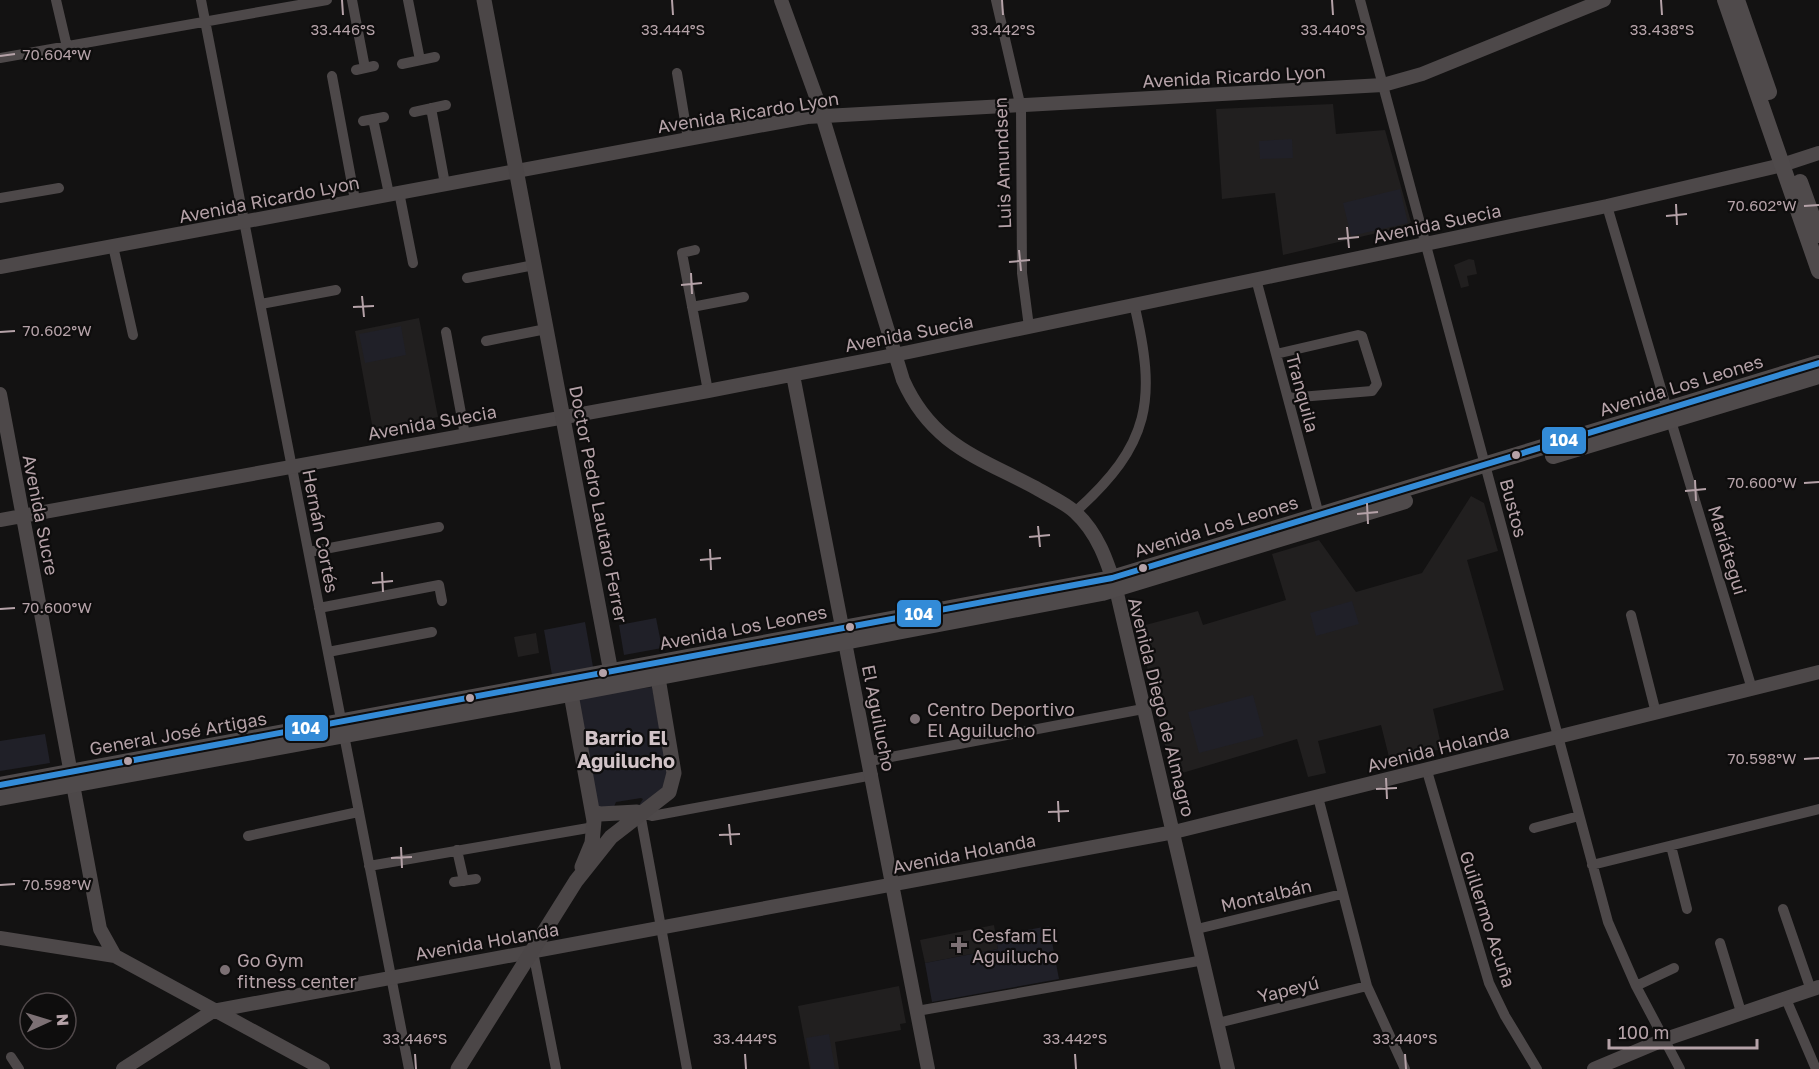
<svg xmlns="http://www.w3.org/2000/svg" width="1819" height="1069" viewBox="0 0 1819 1069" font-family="'Golos Text',sans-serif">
  <rect width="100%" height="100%" fill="#131212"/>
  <path fill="#211f1f" d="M 1333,104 L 1336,134 L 1385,130 L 1411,222 L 1407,226 L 1283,255 L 1275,193 L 1222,199 L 1216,109 Z
    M 1469,259 L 1474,260 L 1477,274 L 1467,276 L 1469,286 L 1461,288 L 1454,265 Z
    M 419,318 L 438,417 L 373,430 L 355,331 Z
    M 1471,496 L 1484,503 L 1498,551 L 1467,560 L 1504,690 L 1433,709 L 1442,749 L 1390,761 L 1381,725 L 1318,741 L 1326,773 L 1308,777 L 1297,739 L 1172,776 L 1138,627 L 1198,611 L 1203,625 L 1286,600 L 1272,554 L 1319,540 L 1356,592 L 1422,573 Z
    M 536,633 L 539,653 L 518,657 L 514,637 Z
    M 994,925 L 998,949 L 925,963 L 920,940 Z
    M 899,986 L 906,1023 L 900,1024 L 901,1030 L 835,1042 L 839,1069 L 810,1069 L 798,1006 Z"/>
  <path fill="#202028" d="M 1292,139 L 1293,158 L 1260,159 L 1259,141 Z
    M 1400,189 L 1408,223 L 1351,236 L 1343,203 Z
    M 401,326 L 406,355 L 365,363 L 359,334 Z
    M 1352,601 L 1359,624 L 1316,636 L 1310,613 Z
    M 656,618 L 662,648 L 624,655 L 619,625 Z
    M 585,622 L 593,667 L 552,675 L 544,630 Z
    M 652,687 L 668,771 L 662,793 L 638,807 L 643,799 L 641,798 L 616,802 L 613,809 L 599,810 L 576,701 L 580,697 Z
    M 1253,695 L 1264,736 L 1199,753 L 1188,712 Z
    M 45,734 L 50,763 L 0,771 L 0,741 Z
    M 1049,926 L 1059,979 L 932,1002 L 925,963 L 998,949 L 995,936 Z
    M 829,1034 L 835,1069 L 811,1069 L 806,1038 Z"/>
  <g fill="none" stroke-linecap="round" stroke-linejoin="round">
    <path stroke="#4d4849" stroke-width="10" d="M 56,0 L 67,47
      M 201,0 L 409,1069
      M 352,0 L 365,68
      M 408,0 L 420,60
      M 996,0 L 1021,108 L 1022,273 L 1029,327
      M 1360,0 L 1608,922 L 1636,986 L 1680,1069
      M 0,58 L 327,0
      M 402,64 L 435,57
      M 356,70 L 374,66
      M 677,73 L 688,139
      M 332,76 L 355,200
      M 431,108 L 445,184
      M 414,112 L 446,105
      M 373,119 L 389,194
      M 363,121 L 384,117
      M 399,192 L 413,263
      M 0,198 L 59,188
      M 1607,206 L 1667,409
      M 113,246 L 133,335
      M 695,250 L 682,253 L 708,391
      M 467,278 L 534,265
      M 1256,279 L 1319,515
      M 261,304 L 336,290
      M 692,307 L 744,297
      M 446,332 L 465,435
      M 486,341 L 546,329
      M 1276,354 L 1358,335 L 1362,336 L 1377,384 L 1372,391 L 1288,398
      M 1671,421 L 1752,689
      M 1075,512 C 1151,444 1157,400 1134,304
      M 309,552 L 439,527
      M 319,608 L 439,585 L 442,601
      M 1631,615 L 1656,713
      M 328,652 L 432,632
      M 870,761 L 1143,709
      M 1427,771 L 1489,983 L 1505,1016 L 1537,1069
      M 1318,797 L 1367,986 L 1405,1069
      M 637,812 L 652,816 L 873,775
      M 640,813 L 687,1069
      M 1534,828 L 1579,816
      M 248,836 L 358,812
      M 1671,846 L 1687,909
      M 457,850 L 464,881
      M 1592,865 L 1819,809
      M 369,866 L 594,827
      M 454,882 L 476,879
      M 1783,909 L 1811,990
      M 1197,929 L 1342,894
      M 1720,943 L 1741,1012
      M 533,952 L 556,1069
      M 1636,986 L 1674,968
      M 1786,999 L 1816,1069
      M 917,1011 L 1204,960
      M 1218,1023 L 1367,986
      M 11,1057 L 19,1069"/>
    <path stroke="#4d4849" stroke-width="14" d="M 781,0 L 818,102 L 903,380 C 932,445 978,457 1036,488 C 1049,496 1064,502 1075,512 C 1098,533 1107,561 1116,589 L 1228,1069
      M 0,267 L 807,117 L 1383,85 L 1422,74 L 1604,0
      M 793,375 L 928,1069
      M 0,394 L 100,929 L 115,956
      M 0,520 L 708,391 L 909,352 L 1607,206 L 1782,165 L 1819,153
      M 0,938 L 115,956 L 323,1069
      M 123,1069 L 213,1011 L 1174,832 L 1819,672
      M 1594,1069 L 1663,1040 L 1819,987"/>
    <path stroke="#4b4647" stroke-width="15" d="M 484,0 L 613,683
      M 569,683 L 594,821 L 592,843 L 582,867
      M 593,812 L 600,814 L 637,812
      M 458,1069 L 576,881 L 611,837 L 669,792 L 674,773 L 656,666"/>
    <path stroke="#4f4a4b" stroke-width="16" d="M 1725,0 L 1819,271
      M 1737,0 L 1769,92
      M 1800,182 L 1819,235
      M 1553,456 L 1819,376
      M 0,785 L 1112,578 L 1819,363
      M 0,798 L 570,694 L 1102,593 L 1405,501"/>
    <defs>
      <path id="bus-1" d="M 0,785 L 1112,578 L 1819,363"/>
    </defs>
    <use href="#bus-1" stroke="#0e0d0d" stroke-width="10"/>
    <use href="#bus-1" stroke="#338bd7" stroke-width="6"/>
  </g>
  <path fill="none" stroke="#b5a2a8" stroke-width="2" d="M 342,0 L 343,15M 672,0 L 673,15M 1002,0 L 1003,15M 1332,0 L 1333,15M 1661,0 L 1662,15M 0,56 L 15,54M 1676,204 L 1677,225M 1804,206 L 1819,205M 1666,216 L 1687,214M 1347,227 L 1349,248M 1338,239 L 1359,237M 1019,250 L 1021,271M 1009,262 L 1030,260M 691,273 L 692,294M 681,285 L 702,283M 362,296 L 364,317M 353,307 L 374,306M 0,332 L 15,331M 1695,480 L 1696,501M 1804,483 L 1819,482M 1685,491 L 1706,489M 1367,503 L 1368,524M 1357,514 L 1378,512M 1038,526 L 1040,547M 1029,537 L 1050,535M 710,549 L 711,570M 700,560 L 721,558M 382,572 L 383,592M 372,583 L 393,581M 0,609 L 15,608M 1804,759 L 1819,758M 1386,778 L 1387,799M 1376,789 L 1397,788M 1058,801 L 1059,822M 1048,812 L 1069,811M 729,824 L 731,845M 719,835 L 740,834M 401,847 L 402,868M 391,858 L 412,857M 0,885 L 15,884M 415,1054 L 416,1069M 745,1054 L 746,1069M 1075,1054 L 1076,1069M 1405,1054 L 1406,1069"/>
  <g fill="#b5a2a8" stroke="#0e0d0d" stroke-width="2">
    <circle cx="1516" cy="455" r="5"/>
    <circle cx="1143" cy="568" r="5"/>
    <circle cx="850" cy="627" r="5"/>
    <circle cx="603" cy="673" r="5"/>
    <circle cx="470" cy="698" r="5"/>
    <circle cx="128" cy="761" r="5"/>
  </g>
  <g fill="#7c7074" stroke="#0e0d0d" stroke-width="2">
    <circle cx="915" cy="719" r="6"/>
    <path d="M956 936h6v6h6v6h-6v6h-6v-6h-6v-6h6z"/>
    <circle cx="225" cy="970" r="6"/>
  </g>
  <g text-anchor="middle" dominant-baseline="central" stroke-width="4.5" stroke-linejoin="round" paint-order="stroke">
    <g font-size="18" fill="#b5a2a8" stroke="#0e0d0d">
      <text transform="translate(1234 76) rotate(-3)">Avenida Ricardo Lyon</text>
      <text transform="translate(748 112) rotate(-9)">Avenida Ricardo Lyon</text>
      <text transform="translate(1002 163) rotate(-92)">Luis Amundsen</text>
      <text transform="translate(269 199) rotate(-11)">Avenida Ricardo Lyon</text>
      <text transform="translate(1437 223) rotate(-12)">Avenida Suecia</text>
      <text transform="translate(909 333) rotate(-11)">Avenida Suecia</text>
      <text transform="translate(1681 385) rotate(-17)">Avenida Los Leones</text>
      <text transform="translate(1303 393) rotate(75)">Tranquila</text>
      <text transform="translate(432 422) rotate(-10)">Avenida Suecia</text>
      <text transform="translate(599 504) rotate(79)">Doctor Pedro Lautaro Ferrer</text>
      <text transform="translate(1514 508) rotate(75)">Bustos</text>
      <text transform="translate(41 515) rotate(79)">Avenida Sucre</text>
      <text transform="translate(1216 526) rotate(-17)">Avenida Los Leones</text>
      <text transform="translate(321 531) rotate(79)">Hernán Cortés</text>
      <text transform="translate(1728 550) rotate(73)">Mariátegui</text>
      <text transform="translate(743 627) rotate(-11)">Avenida Los Leones</text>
      <text transform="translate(1162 707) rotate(76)">Avenida Diego de Almagro</text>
      <text transform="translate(879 718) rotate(79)">El Aguilucho</text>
      <text transform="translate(178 733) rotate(-10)">General José Artigas</text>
      <text transform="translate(1438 748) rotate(-14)">Avenida Holanda</text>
      <text transform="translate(964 853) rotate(-11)">Avenida Holanda</text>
      <text transform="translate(1266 895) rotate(-13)">Montalbán</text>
      <text transform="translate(1488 919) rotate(72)">Guillermo Acuña</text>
      <text transform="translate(487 941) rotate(-10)">Avenida Holanda</text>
      <text transform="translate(1288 989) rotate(-14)">Yapeyú</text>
    </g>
    <g font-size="18" fill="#b5a2a8" stroke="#0e0d0d" text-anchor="start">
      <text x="927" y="709">Centro Deportivo<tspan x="927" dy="21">El Aguilucho</tspan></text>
      <text x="972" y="935">Cesfam El<tspan x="972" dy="21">Aguilucho</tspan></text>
      <text x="237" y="960">Go Gym<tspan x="237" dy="21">fitness center</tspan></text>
    </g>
    <g font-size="20" font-weight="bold" fill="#d1c3c7" stroke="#0e0d0d">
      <text x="626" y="737">Barrio El<tspan x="626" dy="23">Aguilucho</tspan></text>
    </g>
  </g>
  <g font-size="15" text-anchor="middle" fill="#b5a2a8" stroke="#0e0d0d" stroke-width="4.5" stroke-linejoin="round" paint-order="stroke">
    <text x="343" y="35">33.446°S</text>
    <text x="673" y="35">33.444°S</text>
    <text x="1003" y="35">33.442°S</text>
    <text x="1333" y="35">33.440°S</text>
    <text x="1662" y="35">33.438°S</text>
    <text x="57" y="60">70.604°W</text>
    <text x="1762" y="211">70.602°W</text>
    <text x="57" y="336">70.602°W</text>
    <text x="1762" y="488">70.600°W</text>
    <text x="57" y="613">70.600°W</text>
    <text x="1762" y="764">70.598°W</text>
    <text x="57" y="890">70.598°W</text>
    <text x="415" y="1044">33.446°S</text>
    <text x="745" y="1044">33.444°S</text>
    <text x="1075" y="1044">33.442°S</text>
    <text x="1405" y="1044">33.440°S</text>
  </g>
  <g stroke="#0e0d0d" stroke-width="2">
    <rect x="1541" y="426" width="46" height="29" rx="6" fill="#338bd7"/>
    <rect x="896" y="599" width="46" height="29" rx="6" fill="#338bd7"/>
    <rect x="284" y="714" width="45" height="28" rx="6" fill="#338bd7"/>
  </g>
  <g font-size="16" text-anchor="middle" font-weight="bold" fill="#fff">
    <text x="1564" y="446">104</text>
    <text x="919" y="620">104</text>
    <text x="306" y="734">104</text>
  </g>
  <g transform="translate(48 1021) rotate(86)"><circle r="28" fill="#0e0d0d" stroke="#51494b" stroke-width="1.5"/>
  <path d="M0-4.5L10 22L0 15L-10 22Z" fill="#7c7074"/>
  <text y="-9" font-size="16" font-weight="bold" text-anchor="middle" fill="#b5a2a8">N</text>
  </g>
  <path d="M1609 1039v9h148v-9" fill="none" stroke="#b5a2a8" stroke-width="3"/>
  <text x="1618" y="1039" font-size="18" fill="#b5a2a8" stroke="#0e0d0d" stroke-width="4.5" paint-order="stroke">100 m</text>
</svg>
